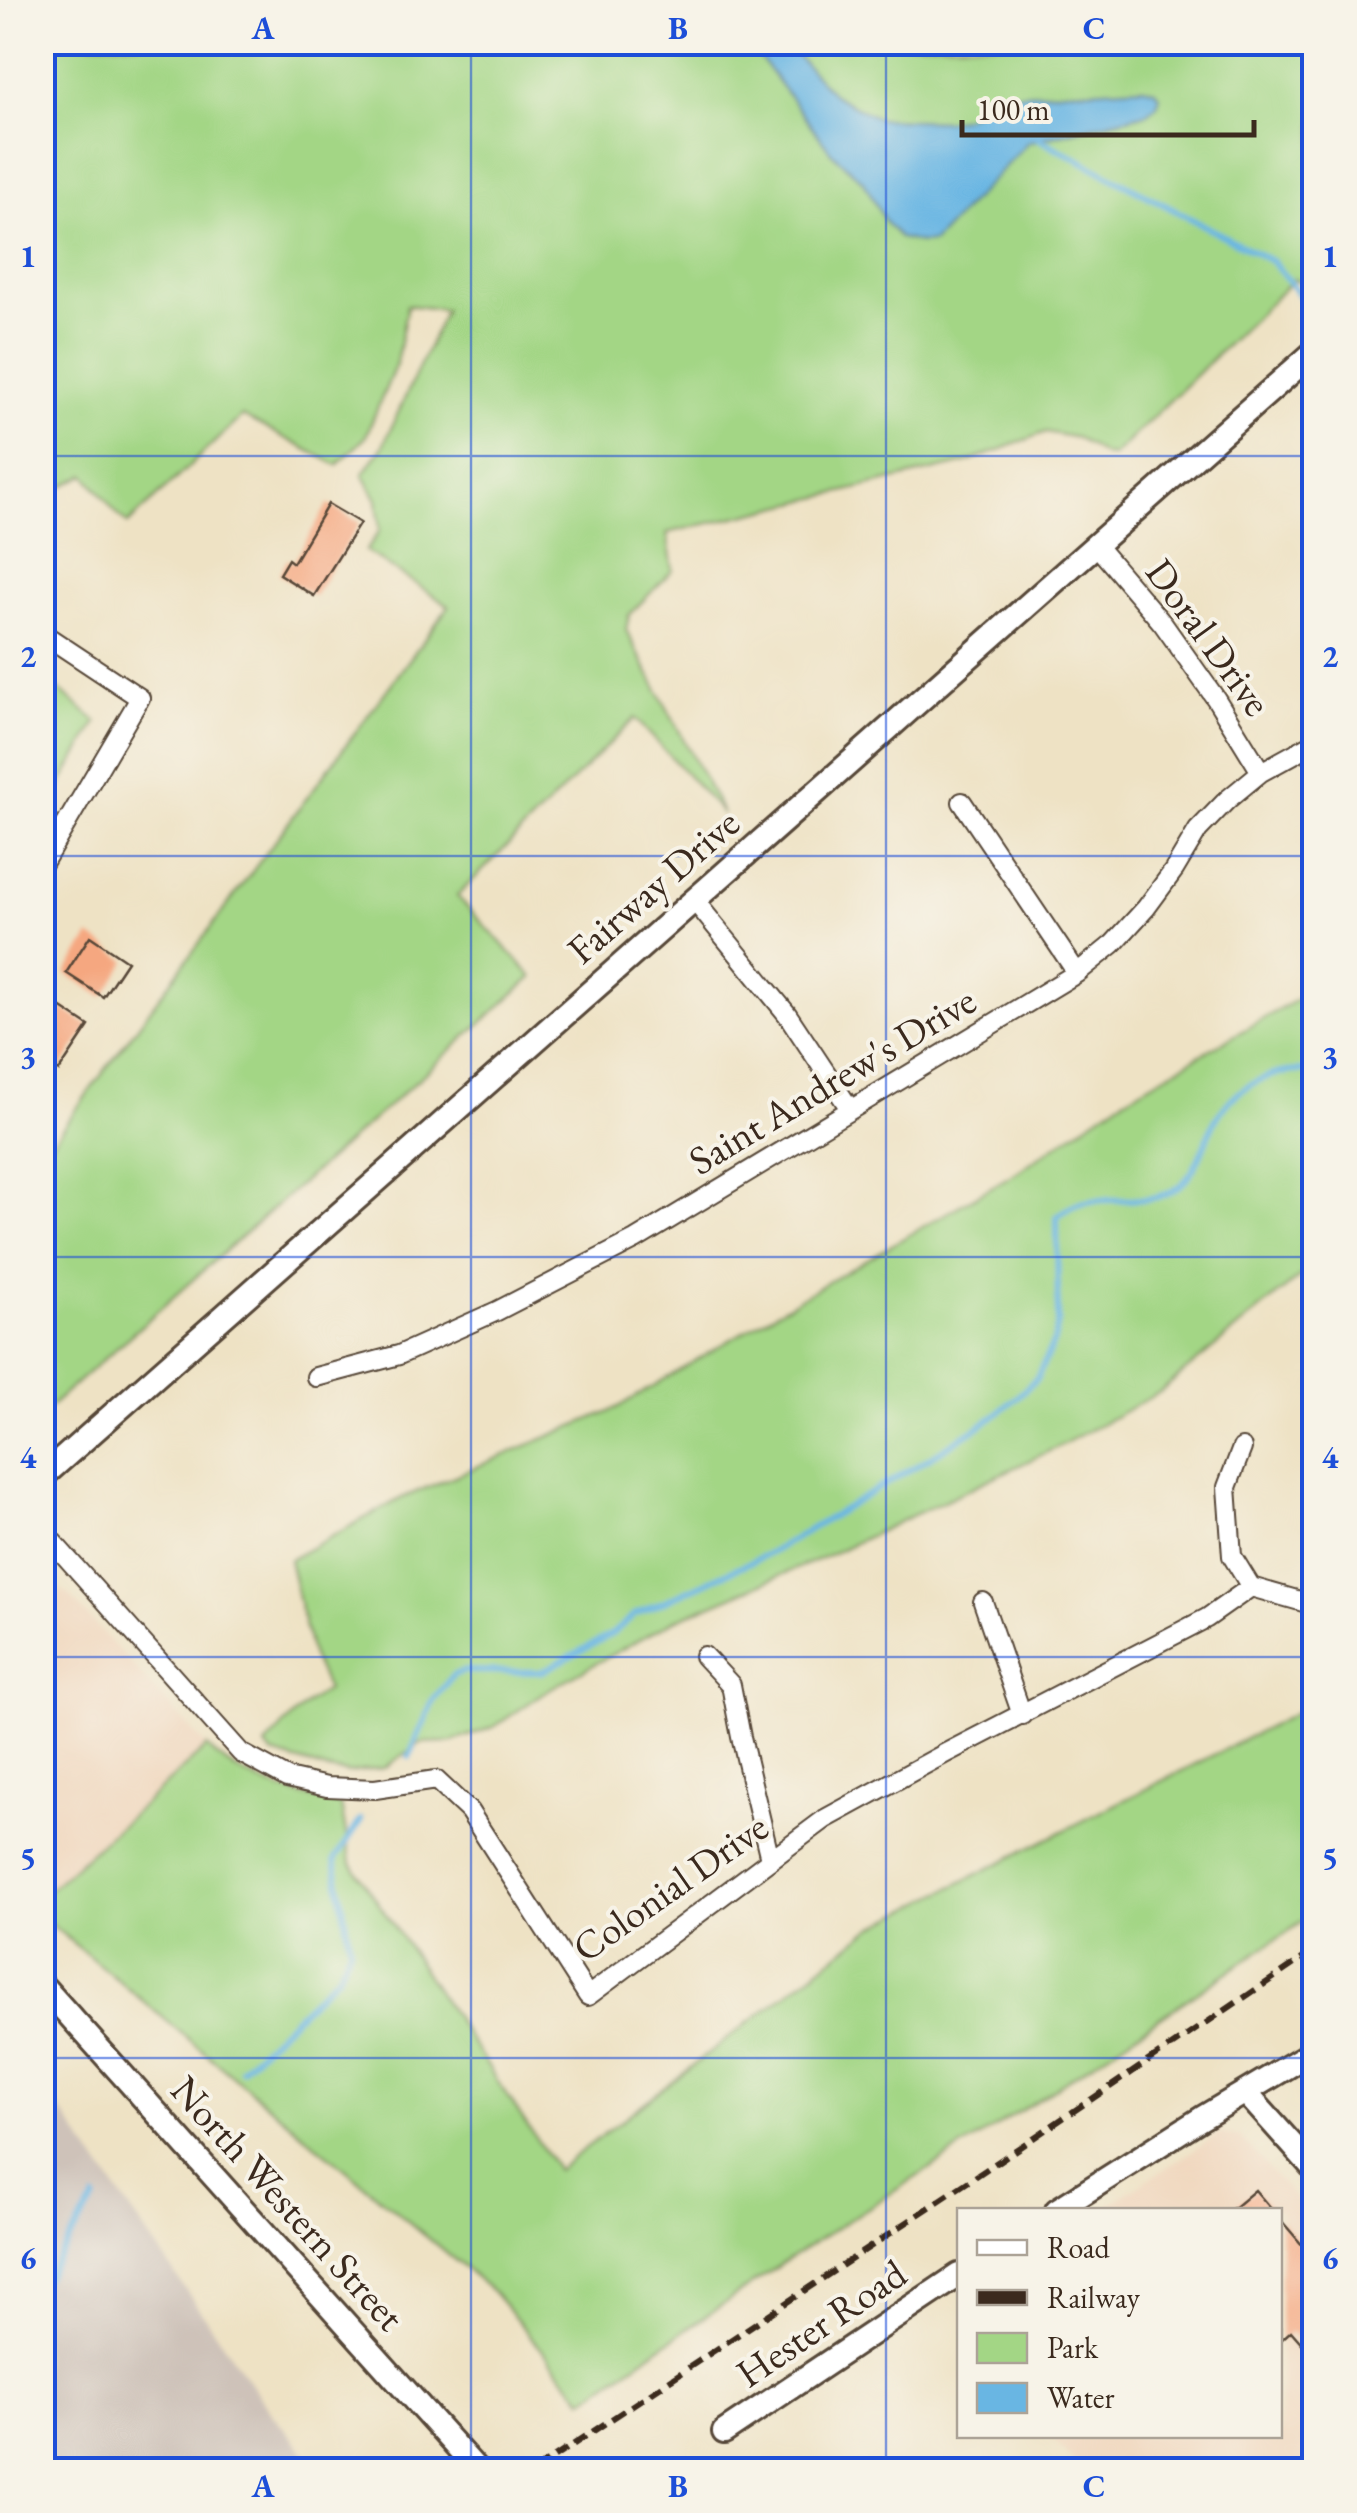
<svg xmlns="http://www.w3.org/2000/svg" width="1357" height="2513" viewBox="0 0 1357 2513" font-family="'EB Garamond',serif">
  <rect width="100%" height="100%" fill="#f7f3e8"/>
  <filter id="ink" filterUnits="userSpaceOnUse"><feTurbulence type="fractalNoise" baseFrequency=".01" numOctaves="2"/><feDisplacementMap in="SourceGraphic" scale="20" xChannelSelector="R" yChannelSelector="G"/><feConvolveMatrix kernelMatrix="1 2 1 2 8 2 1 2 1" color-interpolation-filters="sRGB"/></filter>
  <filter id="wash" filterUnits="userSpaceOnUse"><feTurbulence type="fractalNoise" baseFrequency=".0048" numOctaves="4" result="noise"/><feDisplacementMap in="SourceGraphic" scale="40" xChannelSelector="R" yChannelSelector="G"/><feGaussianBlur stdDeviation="2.25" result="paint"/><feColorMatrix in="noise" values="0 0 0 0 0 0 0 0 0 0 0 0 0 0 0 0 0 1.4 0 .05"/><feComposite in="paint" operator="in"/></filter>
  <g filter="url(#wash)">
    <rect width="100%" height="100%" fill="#eee2c4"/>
    <path fill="#f0d6bc" d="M 42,1575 L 69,1596 L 207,1747 L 43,1895 Z
      M 1220,2133 L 1241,2138 L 1314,2219 L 1314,2470 L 1081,2470 L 1051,2436 L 1280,2436 L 1280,2210 L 1101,2210 Z"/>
    <path fill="#cec2b9" d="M 43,2084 L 269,2410 L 319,2470 L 43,2470 Z"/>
    <path fill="#a3d685" stroke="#6f8052" stroke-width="2.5" d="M 56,43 L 1314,43 L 1314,276 L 1306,283 L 1294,279 L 1113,456 L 1104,455 L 1077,438 L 1046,432 L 966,463 L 667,533 L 673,570 L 629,615 L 626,630 L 723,814 L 635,718 L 457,896 L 533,977 L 43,1413 L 43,1154 L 449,606 L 366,551 L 380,530 L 377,500 L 363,474 L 382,448 L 445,310 L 407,305 L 396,364 L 365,438 L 337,465 L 242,416 L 128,524 L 118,515 L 86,475 L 43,495 L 42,115 L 47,115 Z
      M 43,676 L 97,722 L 43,815 Z
      M 1314,918 L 1314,1265 L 1160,1392 L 1058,1447 L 831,1554 L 675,1620 L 551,1688 L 494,1727 L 452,1742 L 421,1743 L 384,1768 L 348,1773 L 327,1770 L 272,1754 L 266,1746 C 284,1724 303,1704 327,1690 L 311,1654 L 289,1560 L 402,1498 L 617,1408 L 768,1317 L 1017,1172 L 1117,1103 L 1301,997 C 1304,972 1300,939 1314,918 Z
      M 1314,1704 L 1314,1914 L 1036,2101 L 808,2246 L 584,2399 L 492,2291 L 43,1918 L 43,1895 L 207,1747 C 242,1782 294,1795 341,1805 L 351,1862 L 557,2170 L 873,1927 Z"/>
    <path fill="#69b6e3" stroke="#527080" stroke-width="2.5" d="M 749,43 L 785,43 L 835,96 L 879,119 L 946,121 L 965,117 L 1004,94 L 1144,87 L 1155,90 L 1160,95 L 1157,105 L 1147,113 L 1028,142 L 933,242 L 920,243 L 900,238 L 886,223 L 864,182 L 831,152 Z"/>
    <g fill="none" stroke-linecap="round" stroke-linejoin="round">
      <path stroke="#69b6e3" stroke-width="6" d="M 1032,135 L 1273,262 L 1306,303
        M 409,1757 L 434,1699 L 453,1675 L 466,1671 L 541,1672 L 612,1634 L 634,1615 L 772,1552 L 936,1454 L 992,1418 L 1016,1398 L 1037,1378 L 1054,1341 L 1058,1322 L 1057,1216 C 1063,1212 1071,1207 1078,1204 C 1108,1194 1150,1208 1177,1188 C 1199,1172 1203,1143 1215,1121 C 1234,1085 1276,1067 1314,1072
        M 241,2069 L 338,1975 L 350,1948 L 335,1860 L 361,1820
        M 42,2283 L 95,2199"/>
    </g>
    <g id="blocks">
      <path fill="#f5a780" d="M 328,504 L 360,523 L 314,596 L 279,574 L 288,559 L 293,563 Z
        M 90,936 L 127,961 L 103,997 L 66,973 Z
        M 42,995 L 89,1026 L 59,1071 L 42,1060 Z
        M 1255,2190 L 1272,2210 L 1231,2210 Z
        M 1280,2219 L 1314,2259 L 1314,2338 L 1305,2347 L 1291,2331 L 1280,2341 Z"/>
    </g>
  </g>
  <g filter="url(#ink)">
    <use href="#blocks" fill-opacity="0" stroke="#564637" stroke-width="2.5"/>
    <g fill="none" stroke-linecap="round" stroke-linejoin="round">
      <defs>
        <path id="street" d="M 1096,545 L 1163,624 L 1216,699 L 1261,772
          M 42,633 L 140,698 L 42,865
          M 962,802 L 1077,973
          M 694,900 L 787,1014 L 850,1109
          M 316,1377 L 399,1355 L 497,1311 L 635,1240 L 1077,973 L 1113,944 L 1146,908 L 1174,870 L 1198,830 L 1227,800 L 1261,772 L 1314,743
          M 1242,1448 L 1227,1487 L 1232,1556 L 1251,1587
          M 42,1530 L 241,1753 L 287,1778 L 327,1787 L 375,1789 L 436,1780 L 469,1811 L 588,1996 L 825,1819 L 946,1753 L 1207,1618 L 1251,1587 L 1314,1605
          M 983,1602 L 1022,1715
          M 704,1656 L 731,1685 L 741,1737 L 770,1859"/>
        <path id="secondary" d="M 42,1477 L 1314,352
          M 42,1985 L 477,2470
          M 1246,2093 L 1314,2169
          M 1057,2210 L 1202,2118 L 1314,2051
          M 724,2432 L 959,2275"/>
      </defs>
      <use href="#street" stroke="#564637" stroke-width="22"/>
      <use href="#secondary" stroke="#564637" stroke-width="28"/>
      <use href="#street" stroke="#fff" stroke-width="18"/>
      <use href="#secondary" stroke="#fff" stroke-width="22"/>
      <path stroke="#3b2a1e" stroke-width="6" stroke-dasharray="15 8" stroke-linecap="butt" d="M 535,2470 L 1314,1951"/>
    </g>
  </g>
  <path fill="none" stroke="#1d4ed8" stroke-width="2.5" stroke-opacity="0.55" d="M 471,42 L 471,2470M 886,42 L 886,2470M 42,456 L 1314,456M 42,856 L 1314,856M 42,1257 L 1314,1257M 42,1657 L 1314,1657M 42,2058 L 1314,2058"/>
  <g text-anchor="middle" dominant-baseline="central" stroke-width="8" stroke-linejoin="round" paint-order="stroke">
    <g font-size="40" fill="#3b2a1e" stroke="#f7f3e8">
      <text transform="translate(1209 637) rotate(54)">Doral Drive</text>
      <text transform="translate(653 886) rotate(-41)">Fairway Drive</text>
      <text transform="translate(832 1080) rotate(-31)">Saint Andrew's Drive</text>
      <text transform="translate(670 1887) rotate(-35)">Colonial Drive</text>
      <text transform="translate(288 2203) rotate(48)">North Western Street</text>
      <text transform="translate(821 2323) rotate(-34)">Hester Road</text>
    </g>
  </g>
  <rect width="1357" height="2513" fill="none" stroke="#f7f3e8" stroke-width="110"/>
  <rect x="957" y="2208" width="325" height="230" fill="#f7f3e8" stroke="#aca397" stroke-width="2.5"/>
  <rect x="977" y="2240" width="50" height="15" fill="#ffffff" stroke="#aca397" stroke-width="2.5"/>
  <text x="1047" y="2258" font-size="30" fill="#3b2a1e">Road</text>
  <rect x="977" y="2290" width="50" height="15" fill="#3b2a1e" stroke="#aca397" stroke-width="2.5"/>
  <text x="1047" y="2308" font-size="30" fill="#3b2a1e">Railway</text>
  <rect x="977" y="2333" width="50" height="30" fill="#a3d685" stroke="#aca397" stroke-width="2.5"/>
  <text x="1047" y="2358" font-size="30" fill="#3b2a1e">Park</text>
  <rect x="977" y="2383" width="50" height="30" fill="#69b6e3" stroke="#aca397" stroke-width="2.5"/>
  <text x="1047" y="2408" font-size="30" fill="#3b2a1e">Water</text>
  <path d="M962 120v15h292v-15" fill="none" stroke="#3b2a1e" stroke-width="5"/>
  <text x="977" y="120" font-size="30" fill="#3b2a1e" stroke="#f7f3e8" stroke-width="8" paint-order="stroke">100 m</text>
  <rect x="55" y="55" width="1247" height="2403" fill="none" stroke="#1d4ed8" stroke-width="4"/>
  <g font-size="32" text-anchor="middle" font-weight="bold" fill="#1d4ed8">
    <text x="263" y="39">A</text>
    <text x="678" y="39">B</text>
    <text x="1094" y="39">C</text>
    <text x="28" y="267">1</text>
    <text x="1330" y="267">1</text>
    <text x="28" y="667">2</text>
    <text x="1330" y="667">2</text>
    <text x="28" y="1068">3</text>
    <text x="1330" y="1068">3</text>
    <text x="28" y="1468">4</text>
    <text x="1330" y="1468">4</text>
    <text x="28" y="1869">5</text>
    <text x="1330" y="1869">5</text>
    <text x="28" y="2269">6</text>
    <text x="1330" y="2269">6</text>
    <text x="263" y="2497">A</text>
    <text x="678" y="2497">B</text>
    <text x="1094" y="2497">C</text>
  </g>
</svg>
